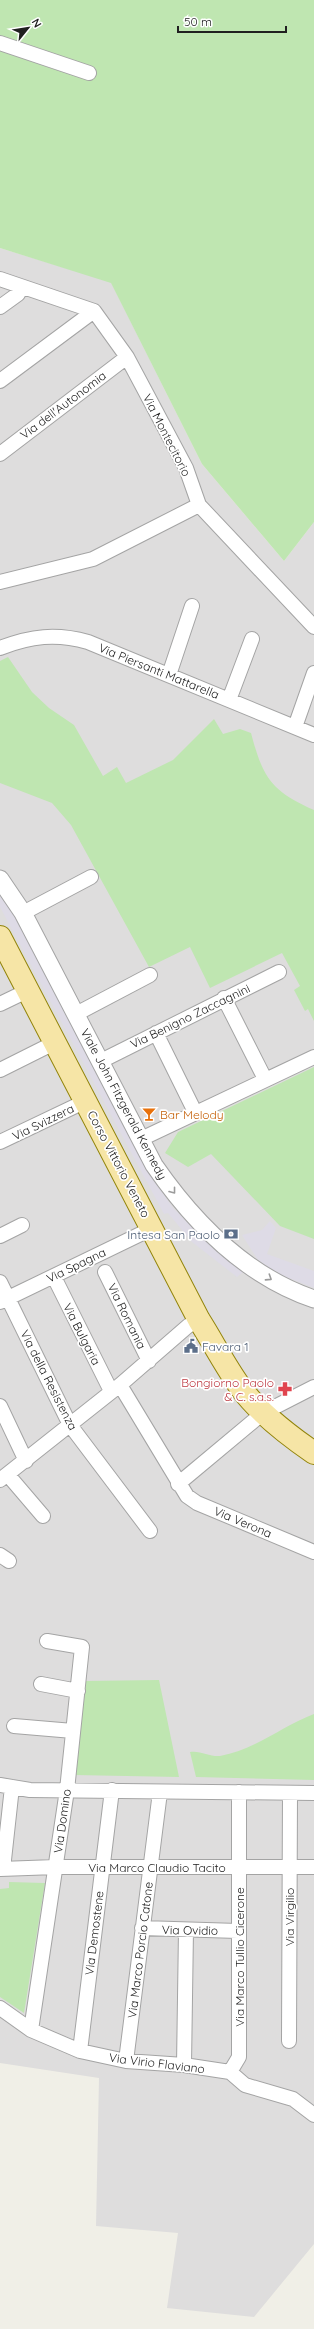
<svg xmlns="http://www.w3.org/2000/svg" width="314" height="2329" viewBox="0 0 314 2329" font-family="Quicksand,sans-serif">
  <rect width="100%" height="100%" fill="#f0efe7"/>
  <path fill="#dedddd" d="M 0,248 L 111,282 L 202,464 L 284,561 L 314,522 L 314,2244 L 254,2317 L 167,2308 L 178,2233 L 96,2226 L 99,2078 L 0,2063 Z"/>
  <path fill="#bfe6b1" d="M 0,0 L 314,0 L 314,522 L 284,561 L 202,464 L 111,283 L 0,248 Z
    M 8,657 L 32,692 L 49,708 L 74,725 L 103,776 L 117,767 L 126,783 L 173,760 L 214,719 L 223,734 L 240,729 L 251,733 C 263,778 271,791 314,810 L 314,1021 L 308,1009 L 305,1011 L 294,990 L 300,986 L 282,953 L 210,988 L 190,947 L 149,967 L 71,825 L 52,803 L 0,783 L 0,661 Z
    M 314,1067 L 314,1239 L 280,1226 L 211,1154 L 188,1167 L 165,1153 L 178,1132 Z
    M 159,1680 L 179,1777 L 74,1775 L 84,1681 Z
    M 314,1714 L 314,1780 L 196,1777 L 190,1752 C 200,1750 210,1757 220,1756 C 255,1750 282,1726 314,1714 Z
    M 9,1882 L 45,1883 L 24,2013 L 0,1997 L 0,1889 L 9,1888 Z"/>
  <path fill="#dedbe6" d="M 0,892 L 11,907 L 66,1009 L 153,1179 L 173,1208 L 207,1241 L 243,1272 L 237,1277 L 192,1242 L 168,1213 L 164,1214 L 0,907 Z
    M 270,1221 L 276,1228 L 267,1254 L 314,1271 L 314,1288 L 278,1274 L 258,1260 L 242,1235 L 262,1230 Z"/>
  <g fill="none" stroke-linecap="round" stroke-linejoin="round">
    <defs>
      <path id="minor" d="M 0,43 L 89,73
        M 0,279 L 94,311 L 127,357 L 186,468 L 199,505 L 314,627
        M 0,307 L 18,294 L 21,287
        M 0,381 L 94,311
        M 0,454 L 127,357
        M 0,582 L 93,559 L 199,505
        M 0,648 C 31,636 56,633 88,642 L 314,735
        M 169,675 L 192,606
        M 229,700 L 252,639
        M 295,727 L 314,673
        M 23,913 L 91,877
        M 224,998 L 265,1079
        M 0,1004 L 29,990
        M 76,1014 L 150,975
        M 156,1033 L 195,1112
        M 101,1061 L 279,972
        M 0,1070 L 56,1042
        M 141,1139 L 314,1057
        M 0,1142 L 86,1101
        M 0,1236 L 22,1225
        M 105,1272 L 149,1361
        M 54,1277 L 111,1391
        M 0,1282 L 70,1425 L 150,1531
        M 0,1302 L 153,1228
        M 120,1385 L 187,1496 L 197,1503 L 314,1552
        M 0,1406 L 26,1461
        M 8,1475 L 43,1516
        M 0,1480 L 120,1385 L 188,1326 L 199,1320
        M 178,1484 L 263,1413 L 314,1387
        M 0,1555 L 9,1561
        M 41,1684 L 78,1691
        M 14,1726 L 73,1731
        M 0,1785 L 30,1790 L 314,1793
        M 0,1869 L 56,1867 L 314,1867
        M 3,1869 L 12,1787
        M 142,1928 L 238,1931
        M 0,2008 L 31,2030 L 80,2051 L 126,2061 L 184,2065 L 230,2072 L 245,2085 L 293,2099 L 314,2115
        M 31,2030 L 67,1790 L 82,1647 L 47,1641
        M 289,2041 L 290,1793
        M 80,2051 L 112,1790
        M 126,2061 L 160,1792
        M 184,2065 L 186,1930
        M 230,2072 L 239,2057 L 239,1792"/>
      <path id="tertiary" d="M 0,879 L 23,913 L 154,1165 C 194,1223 246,1276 314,1299"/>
      <path id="primary" d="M 0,937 L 199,1320 C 213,1342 225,1366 241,1388 C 259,1413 288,1435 314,1453"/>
    </defs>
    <use href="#minor" stroke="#a4a4a4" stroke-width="16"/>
    <use href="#tertiary" stroke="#a4a4a4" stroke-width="19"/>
    <use href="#primary" stroke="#92840a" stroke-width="24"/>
    <use href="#minor" stroke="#fff" stroke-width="14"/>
    <use href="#tertiary" stroke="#fff" stroke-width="17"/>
    <use href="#primary" stroke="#f6e5a6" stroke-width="22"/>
  </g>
  <defs><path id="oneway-chevron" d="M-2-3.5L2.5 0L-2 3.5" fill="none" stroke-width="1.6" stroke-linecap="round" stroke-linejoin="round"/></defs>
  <g stroke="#9b9b9b">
    <use href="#oneway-chevron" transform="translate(173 1191) rotate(52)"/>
    <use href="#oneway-chevron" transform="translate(269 1278) rotate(33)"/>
  </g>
  <defs>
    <symbol id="bar-bare" viewBox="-9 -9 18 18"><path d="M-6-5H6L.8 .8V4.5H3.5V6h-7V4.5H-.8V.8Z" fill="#e8710a" stroke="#fff" stroke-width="2.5" paint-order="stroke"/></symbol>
    <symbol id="bank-bare" viewBox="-9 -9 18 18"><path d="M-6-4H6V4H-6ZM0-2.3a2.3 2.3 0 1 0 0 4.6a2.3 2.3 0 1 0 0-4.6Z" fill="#5c6f8a" stroke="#fff" stroke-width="2.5" paint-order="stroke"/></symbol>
    <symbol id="civic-bare" viewBox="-9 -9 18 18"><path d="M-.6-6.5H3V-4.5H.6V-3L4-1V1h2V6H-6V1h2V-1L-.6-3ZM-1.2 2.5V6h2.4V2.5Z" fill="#5c6f8a" stroke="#fff" stroke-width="2.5" paint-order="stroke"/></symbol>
    <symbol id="pharmacy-bare" viewBox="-9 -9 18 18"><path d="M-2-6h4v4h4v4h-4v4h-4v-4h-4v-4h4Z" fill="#e0444e" stroke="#fff" stroke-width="2.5" paint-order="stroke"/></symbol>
  </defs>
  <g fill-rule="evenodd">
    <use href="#bar-bare" x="139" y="1104" width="20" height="20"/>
    <use href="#bank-bare" x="221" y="1224" width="20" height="20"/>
    <use href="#civic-bare" x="181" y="1336" width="20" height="20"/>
    <use href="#pharmacy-bare" x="275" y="1379" width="20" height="20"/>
  </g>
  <g text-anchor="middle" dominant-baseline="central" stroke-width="3.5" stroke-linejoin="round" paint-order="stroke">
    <g font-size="12" fill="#202020" stroke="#fff">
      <text transform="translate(63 405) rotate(-37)">Via dell'Autonomia</text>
      <text transform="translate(167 435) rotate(63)">Via Montecitorio</text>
      <text transform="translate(159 671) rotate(22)">Via Piersanti Mattarella</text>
      <text transform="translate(190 1016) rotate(-26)">Via Benigno Zaccagnini</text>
      <text transform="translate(124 1104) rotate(62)">Viale John Fitzgerald Kennedy</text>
      <text transform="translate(43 1122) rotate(-26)">Via Svizzera</text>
      <text transform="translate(119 1164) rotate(62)">Corso Vittorio Veneto</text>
      <text transform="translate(76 1265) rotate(-26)">Via Spagna</text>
      <text transform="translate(127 1316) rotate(64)">Via Romania</text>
      <text transform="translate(82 1334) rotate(63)">Via Bulgaria</text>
      <text transform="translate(49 1380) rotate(63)">Via della Resistenza</text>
      <text transform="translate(243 1522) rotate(23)">Via Verona</text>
      <text transform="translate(62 1821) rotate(-82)">Via Domino</text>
      <text x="157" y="1867">Via Marco Claudio Tacito</text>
      <text transform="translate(289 1917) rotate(-90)">Via Virgilio</text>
      <text transform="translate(190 1930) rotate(1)">Via Ovidio</text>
      <text transform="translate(94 1933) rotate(-83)">Via Demostene</text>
      <text transform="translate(140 1950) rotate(-83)">Via Marco Porcio Catone</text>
      <text transform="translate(239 1957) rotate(-90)">Via Marco Tullio Cicerone</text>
      <text transform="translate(157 2063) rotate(7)">Via Virio Flaviano</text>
    </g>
    <g font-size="12" fill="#c56008" stroke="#fff" text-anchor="start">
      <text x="160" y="1114">Bar Melody</text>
    </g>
    <g font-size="12" fill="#4e5e75" stroke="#fff" text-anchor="end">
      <text x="220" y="1234">Intesa San Paolo</text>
      <text x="202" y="1346" text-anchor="start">Favara 1</text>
    </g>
    <g font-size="12" fill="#be3a42" stroke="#fff" text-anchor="end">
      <text x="274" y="1382">Bongiorno Paolo<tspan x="274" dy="14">&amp; C. s.a.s.</tspan></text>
    </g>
  </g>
  <g transform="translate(28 28) rotate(60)" stroke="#ffffff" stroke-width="3" paint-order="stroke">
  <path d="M0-3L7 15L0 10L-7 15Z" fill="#202020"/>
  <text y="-6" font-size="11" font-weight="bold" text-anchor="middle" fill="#202020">N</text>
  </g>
  <path d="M178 26v6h108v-6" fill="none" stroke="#202020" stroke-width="2"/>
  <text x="184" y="26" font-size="12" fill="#202020" stroke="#ffffff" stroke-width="3" paint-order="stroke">50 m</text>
</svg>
